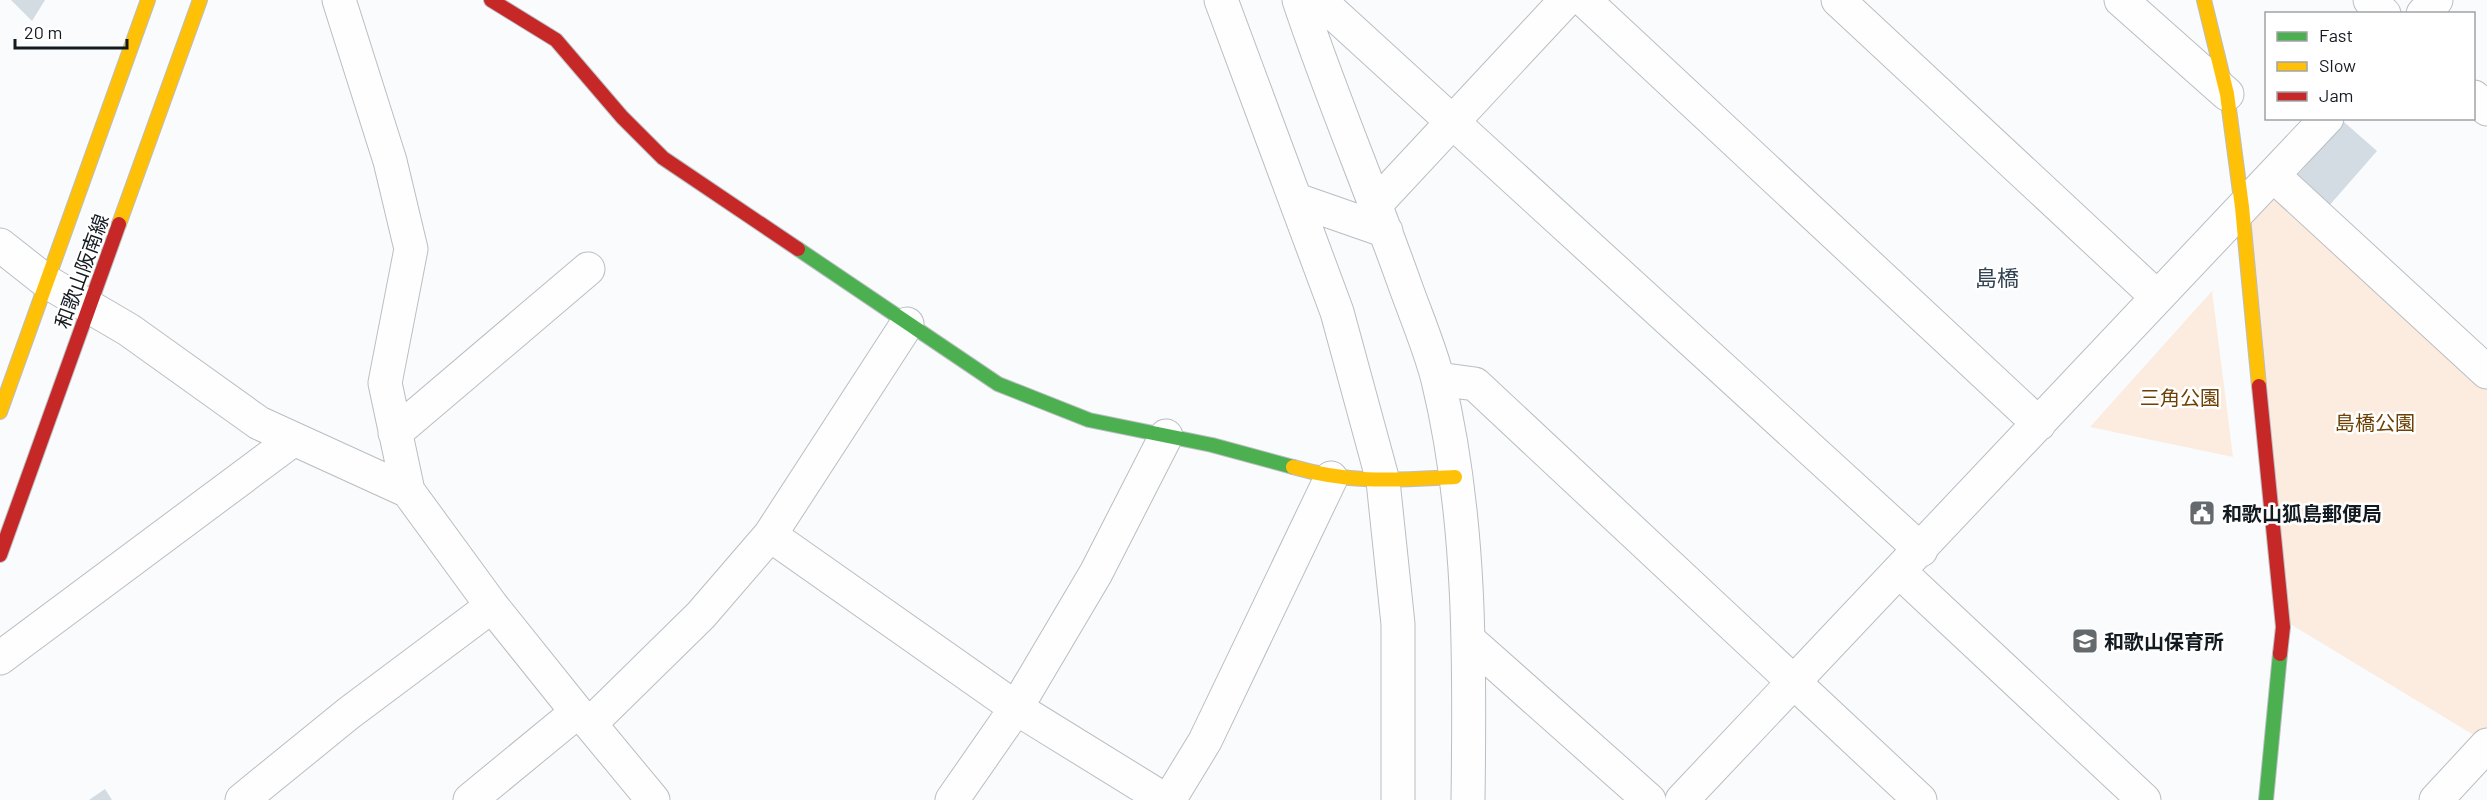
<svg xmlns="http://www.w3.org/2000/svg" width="2487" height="800" viewBox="0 0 2487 800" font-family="Barlow,'Noto Sans JP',sans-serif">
  <rect width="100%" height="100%" fill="#f9fbfd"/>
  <path fill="#fbecdf" d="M 2274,176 L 2487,372 L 2487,743 L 2282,619 L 2242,207 Z
    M 2212,291 L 2233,457 L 2090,427 Z"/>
  <path fill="#d3dce3" d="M 11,0 L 45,0 L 32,21 Z
    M 2344,122 L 2377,151 L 2328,207 L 2295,178 Z
    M 105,789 L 112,800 L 89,800 Z"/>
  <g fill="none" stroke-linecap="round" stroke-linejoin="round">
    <defs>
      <path id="street" d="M 339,0 L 390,161 L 411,249 L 385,383 L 408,491 L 492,606 L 577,712 L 590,724 L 653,800
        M 1221,0 L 1337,312 L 1383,481 L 1398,624 L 1398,800
        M 1299,0 C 1331,96 1371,189 1405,285 C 1416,316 1430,348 1438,380 C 1471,516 1470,660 1468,800
        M 1319,0 L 1921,550
        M 1584,0 L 2039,424
        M 1838,0 L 2156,296
        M 2121,0 L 2227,94
        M 2370,0 L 2384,14
        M 2423,14 L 2436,0
        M 2474,97 L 2487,109
        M 2274,176 L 2487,372
        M 1297,200 L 1386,231
        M 1376,204 L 1566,0
        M 0,245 L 47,282 L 129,330 L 259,423 L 408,491
        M 1438,379 L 1475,384 L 1920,800
        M 395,433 L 588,269
        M 770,535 L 1016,708 L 1165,800
        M 1900,572 L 2144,800
        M 1470,641 L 1649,800
        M 0,658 L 294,439
        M 590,724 L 701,615 L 770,535 L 907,324
        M 242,800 L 349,713 L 492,606
        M 470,800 L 577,712
        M 952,800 L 1016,708 L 1096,573 L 1166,436
        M 1169,800 L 1205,741 L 1331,478
        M 1682,800 L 2327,118
        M 2436,800 L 2487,745"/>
      <path id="fast" d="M 798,249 L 998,384 L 1089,420 L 1212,445 L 1293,467
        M 2266,800 L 2280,654"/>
      <path id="slow" d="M 2204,0 L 2227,94 L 2242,207 L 2259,386
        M 119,224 L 200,0
        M 0,412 L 148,0
        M 1293,467 C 1352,484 1395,480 1455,477"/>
      <path id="jam" d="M 491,0 L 556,40 L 622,117 L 663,158 L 798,249
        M 2259,386 L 2283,627 L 2280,654
        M 0,555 L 119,224"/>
    </defs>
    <use href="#street" stroke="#babec2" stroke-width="35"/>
    <use href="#fast" stroke="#babec2" stroke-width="16"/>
    <use href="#slow" stroke="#babec2" stroke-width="16"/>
    <use href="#jam" stroke="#babec2" stroke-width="16"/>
    <use href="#street" stroke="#fefeff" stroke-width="33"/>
    <use href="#fast" stroke="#4caf50" stroke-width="14"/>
    <use href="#slow" stroke="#ffc107" stroke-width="14"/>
    <use href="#jam" stroke="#c62828" stroke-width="14"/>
  </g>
  <defs>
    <symbol id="civic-square" viewBox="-11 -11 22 22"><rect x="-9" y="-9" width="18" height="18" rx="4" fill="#64696d" stroke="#fff"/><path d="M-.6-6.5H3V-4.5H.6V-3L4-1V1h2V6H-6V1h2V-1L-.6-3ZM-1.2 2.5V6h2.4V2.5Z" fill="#fff"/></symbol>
    <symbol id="school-square" viewBox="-11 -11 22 22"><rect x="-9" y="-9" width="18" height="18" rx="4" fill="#64696d" stroke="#fff"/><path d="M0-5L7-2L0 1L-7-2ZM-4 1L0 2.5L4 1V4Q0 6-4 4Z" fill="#fff"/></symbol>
  </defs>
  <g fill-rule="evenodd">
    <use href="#civic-square" x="2187" y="498" width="30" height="30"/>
    <use href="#school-square" x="2070" y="626" width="30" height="30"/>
  </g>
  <g text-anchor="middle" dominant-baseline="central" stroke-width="5" stroke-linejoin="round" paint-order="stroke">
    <g font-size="20" fill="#131a20" stroke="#fff">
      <text transform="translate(81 271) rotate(-70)">和歌山阪南線</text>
    </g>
    <g font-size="20" fill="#6e4003" stroke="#fff">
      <text x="2180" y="397">三角公園</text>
      <text x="2375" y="422">島橋公園</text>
    </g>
    <g font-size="20" font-weight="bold" fill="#131a20" stroke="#fff" text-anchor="start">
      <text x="2222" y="513">和歌山狐島郵便局</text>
      <text x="2104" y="641">和歌山保育所</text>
    </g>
    <g font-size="22" fill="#324352" stroke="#fff">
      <text x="1997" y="277">島橋</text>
    </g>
  </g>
  <rect x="2265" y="12" width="210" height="108" fill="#ffffff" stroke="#a1a3a6" stroke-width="1.5"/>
  <rect x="2277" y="32" width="30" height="9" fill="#4caf50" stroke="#a1a3a6" stroke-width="1.5"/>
  <text x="2319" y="42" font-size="18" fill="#131a20">Fast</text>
  <rect x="2277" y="62" width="30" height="9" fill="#ffc107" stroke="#a1a3a6" stroke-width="1.5"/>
  <text x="2319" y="72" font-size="18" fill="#131a20">Slow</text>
  <rect x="2277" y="92" width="30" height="9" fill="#c62828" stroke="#a1a3a6" stroke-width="1.5"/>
  <text x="2319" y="102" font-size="18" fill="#131a20">Jam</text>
  <path d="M15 39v9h112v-9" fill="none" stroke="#131a20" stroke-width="3"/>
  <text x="24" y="39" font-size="18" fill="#131a20" stroke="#ffffff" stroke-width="4.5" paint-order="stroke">20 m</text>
</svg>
